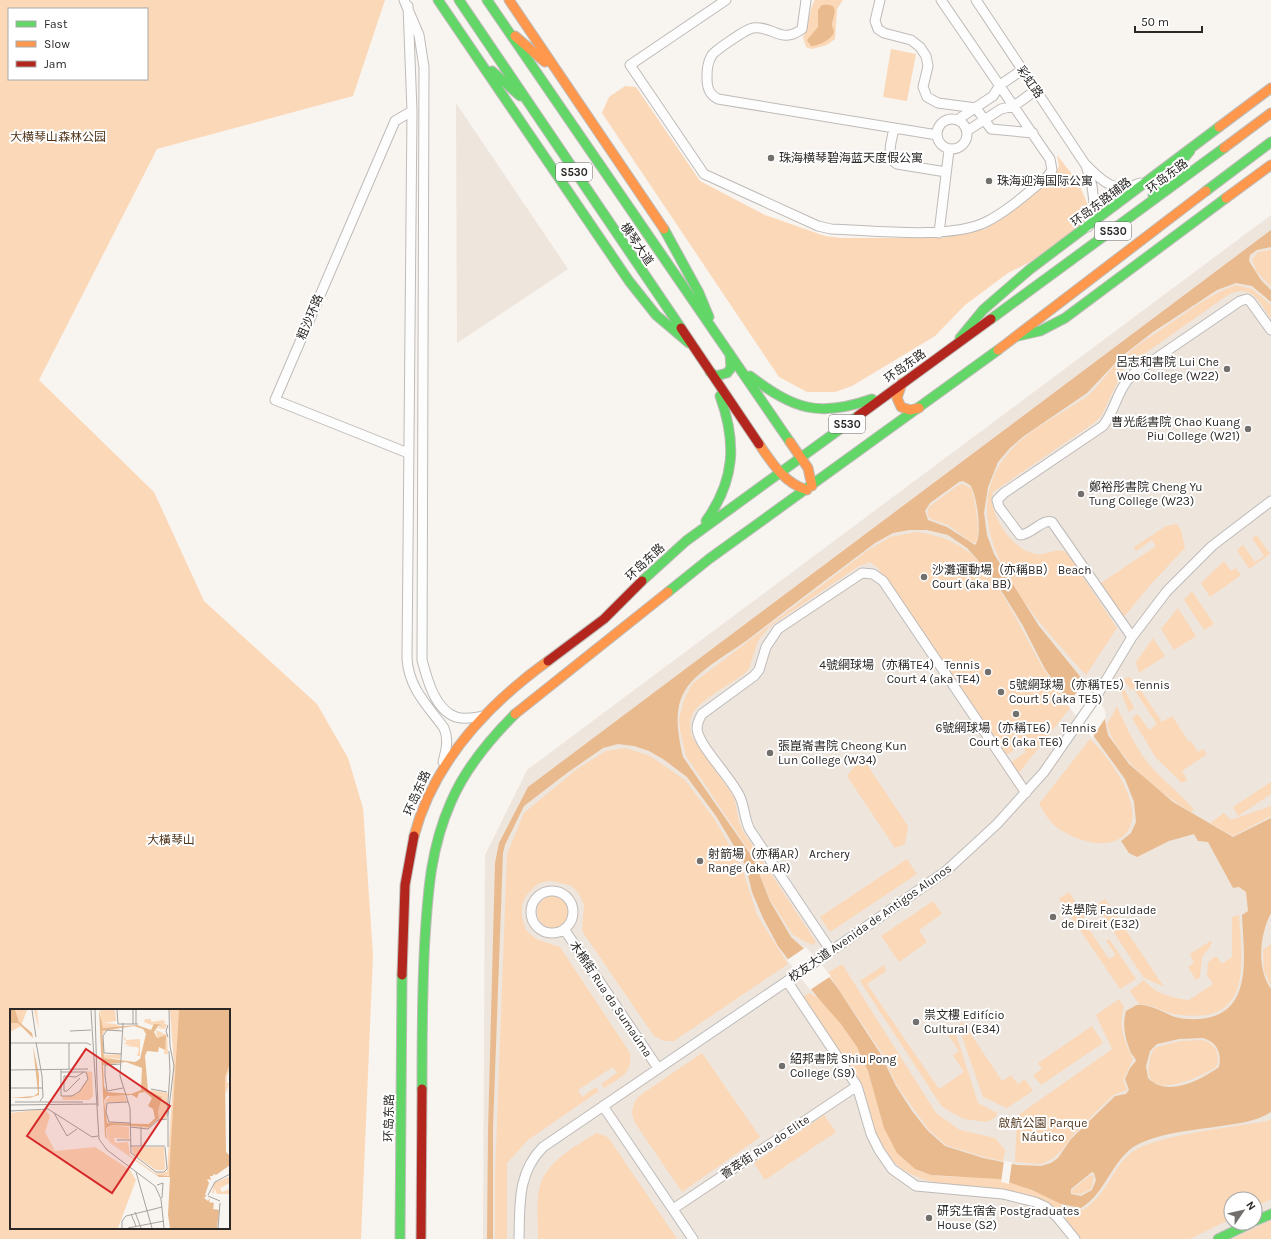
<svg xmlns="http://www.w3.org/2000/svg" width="1271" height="1239" viewBox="0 0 1271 1239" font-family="Karla,'Noto Sans SC',sans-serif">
  <rect width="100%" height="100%" fill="#f8f4f0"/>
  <path fill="#eee5dd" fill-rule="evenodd" d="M 456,103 L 568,269 L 457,343 Z
    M 1271,215 L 1271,1239 L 483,1239 L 485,855 L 527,770 ZM 1231,1199 L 1255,1199 L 1255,1223 L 1231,1223 Z"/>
  <path fill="#fbd8b8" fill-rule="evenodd" d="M 0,0 L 385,0 L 353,96 L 157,149 L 39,380 L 154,492 L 204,601 L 317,704 L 348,758 L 363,808 L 373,955 L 361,1239 L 0,1239 ZM 9,9 L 147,9 L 147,79 L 9,79 ZM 11,1010 L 229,1010 L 229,1228 L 11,1228 Z
    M 815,0 L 843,0 L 837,9 L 835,39 L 827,45 L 812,49 L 806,47 L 803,37 C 810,25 808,11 815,0 Z
    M 891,49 L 916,54 L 907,101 L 883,97 Z
    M 625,86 L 636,87 L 700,181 L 765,215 L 825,236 L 841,238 L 941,238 L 985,229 L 1000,220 L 1055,174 L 1059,166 L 1057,155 L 1078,182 L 1088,205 L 1083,224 L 1030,262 L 1008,273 L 965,305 L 935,336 L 852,386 L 835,392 L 807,392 L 779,377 L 602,113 L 609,97 Z
    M 1271,250 L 1271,287 L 1257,272 L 1252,260 L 1258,252 Z
    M 1236,285 L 1252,289 L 1271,305 L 1271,319 C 1260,303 1252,282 1228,295 L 1124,368 L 1102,415 L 1094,423 L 993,492 C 987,514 1013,550 1035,554 C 1046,556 1058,546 1067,553 L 1117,628 L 1086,675 C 1037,621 943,524 1011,450 C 1027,432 1052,419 1072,406 C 1078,402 1085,399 1090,394 C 1100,384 1108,372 1118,362 C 1134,346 1155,334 1174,321 C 1194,307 1213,293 1236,285 Z
    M 962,484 L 971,488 C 975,497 981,535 976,543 L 971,542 L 948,525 L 931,519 L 927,514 L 929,507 L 957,486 Z
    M 1177,524 L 1181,530 L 1185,548 L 1151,584 L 1123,618 L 1097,583 L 1100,582 L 1101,583 L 1156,546 L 1152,540 L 1136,551 L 1134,547 L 1166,526 Z
    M 917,532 C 936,535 951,539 967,551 C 997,574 1023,634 1043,668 C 1051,681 1061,695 1070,708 L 1018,774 L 1010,763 L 1026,752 L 1022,745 L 1005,756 L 878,568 L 870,562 L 859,566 L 769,627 L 758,641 L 749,669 L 744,674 C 731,684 698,701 692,715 C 689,723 690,730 692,737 L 734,797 L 739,822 L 743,831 L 816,942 L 812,945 L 793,935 L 771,901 L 752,855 L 686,756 L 680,730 L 679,719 L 684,700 L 692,684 L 867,551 L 890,537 Z
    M 1257,535 L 1270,554 L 1249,569 L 1237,550 L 1243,545 L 1255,562 L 1264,556 L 1252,538 Z
    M 1224,561 L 1231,571 L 1236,568 L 1241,575 L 1210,597 L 1201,583 Z
    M 1192,591 L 1214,624 L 1204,630 L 1184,600 Z
    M 1178,608 L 1196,636 L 1174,650 L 1161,629 Z
    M 1153,638 L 1165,656 L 1139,673 L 1136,662 Z
    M 1129,677 L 1136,683 L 1162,722 L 1172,716 L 1189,742 L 1191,741 L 1198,752 L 1203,749 L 1207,754 L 1182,771 L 1187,780 L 1182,783 L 1156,758 L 1132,718 L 1138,714 L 1149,730 L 1157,724 L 1133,688 L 1131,690 L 1126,683 L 1123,687 L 1134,708 L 1129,712 L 1119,687 L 1125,678 Z
    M 1117,706 C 1128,731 1139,756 1159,775 C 1171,787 1184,797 1194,810 L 1191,812 C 1163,795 1115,758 1107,724 Z
    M 1090,739 C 1107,754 1140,800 1131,824 C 1120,857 1071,841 1053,824 C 1047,818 1043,811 1039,804 Z
    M 626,748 L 650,756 L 685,780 L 715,820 L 742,868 L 757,915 L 788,964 L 674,1041 L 664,1041 L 654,1036 L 582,931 L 584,905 L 579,894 L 572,886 L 552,881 L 542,882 L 534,887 L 526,896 L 522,905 L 522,917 L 526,930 L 536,939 L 560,947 L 630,1053 C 633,1074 619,1078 604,1088 L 601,1084 L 617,1073 L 613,1067 L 578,1090 L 582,1097 L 596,1087 L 599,1091 L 528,1140 L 507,1163 L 507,1239 L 495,1239 L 495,1176 L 507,854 L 524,813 L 577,769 L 606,751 Z
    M 862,757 L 908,826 L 905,844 L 895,848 L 847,776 Z
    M 1271,782 L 1271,794 L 1238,816 L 1233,807 Z
    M 1271,806 L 1271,816 L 1233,836 L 1210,823 L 1224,813 L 1231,820 Z
    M 907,859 L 917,874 L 830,932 L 820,917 Z
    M 1069,892 L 1077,905 L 1084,901 L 1091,912 L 1082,919 L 1109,959 L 1116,955 L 1106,941 L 1109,939 L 1136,979 L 1120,989 L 1059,899 Z
    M537 912a16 16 0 1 1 32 0a16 16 0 1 1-32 0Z
    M 1105,899 L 1164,987 L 1143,977 L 1096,905 Z
    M 933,901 L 942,914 L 919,930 L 927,942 L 899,962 L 881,936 Z
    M 1239,915 C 1243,970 1251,1027 1174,1014 C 1161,1011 1152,1004 1139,1004 L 1130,991 L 1144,980 C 1155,994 1172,998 1189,1000 L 1213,984 L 1207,975 L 1208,962 L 1216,956 L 1222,964 L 1232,957 L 1232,917 Z
    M 1212,940 L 1210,947 L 1202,957 L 1200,977 L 1196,980 L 1188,967 L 1194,962 L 1190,954 Z
    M 1271,944 L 1271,986 L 1264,971 L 1263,950 Z
    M 842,964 L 936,1113 L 960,1130 L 995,1138 L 1005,1150 L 1003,1161 L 984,1157 L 946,1145 L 929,1130 L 897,1086 L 882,1053 L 828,973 Z
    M 884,965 L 886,971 L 867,984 L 939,1089 L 964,1072 L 953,1055 L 959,1051 L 947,1033 L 954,1028 L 978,1103 L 997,1113 L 996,1117 L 987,1122 L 964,1119 L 942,1107 L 860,981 Z
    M 810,993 C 834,1007 859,1045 868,1072 C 880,1106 882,1145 914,1168 C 936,1183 974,1173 1000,1179 C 1022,1184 1042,1194 1061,1204 L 1061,1213 C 1048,1203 1035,1198 1019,1193 C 972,1185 903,1193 879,1142 C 870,1123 869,1100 860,1081 L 801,997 Z
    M 1119,999 L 1124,1007 C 1118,1028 1124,1040 1133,1059 L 1123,1080 L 1127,1089 L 1125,1091 L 1115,1094 L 1110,1098 L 1074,1134 L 1060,1152 L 1052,1159 L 1041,1164 L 1015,1162 L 1017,1116 L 1112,1049 L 1096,1015 Z
    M 963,1022 L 1002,1081 L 1011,1075 L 1018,1084 L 1025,1079 L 1033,1091 L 1007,1108 L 983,1097 L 958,1025 Z
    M 1092,1026 L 1103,1043 L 1041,1085 L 1033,1075 L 1042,1069 L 1038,1063 Z
    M 1202,1040 C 1215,1043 1221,1054 1216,1067 C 1201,1077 1142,1104 1149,1064 C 1150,1057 1151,1051 1157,1047 L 1181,1041 Z
    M 702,1053 L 760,1137 L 682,1192 L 635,1123 C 630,1112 632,1105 639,1096 Z
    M 824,1115 L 836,1132 L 765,1180 L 754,1163 Z
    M 1271,1119 L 1271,1199 L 1255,1207 L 1255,1199 L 1231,1199 L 1231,1219 L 1190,1239 L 1081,1239 L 1066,1219 L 1065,1206 L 1083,1210 C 1108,1194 1112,1168 1131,1153 C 1153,1135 1236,1127 1267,1121 Z
    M 596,1133 L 606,1136 L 610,1140 L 677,1239 L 538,1239 C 538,1223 536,1205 539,1190 C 544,1162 575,1147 596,1133 Z
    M 1091,1175 L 1094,1177 L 1091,1189 L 1081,1194 L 1072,1193 L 1073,1189 Z
    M 1271,1220 L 1271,1239 L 1232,1239 Z"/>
  <path fill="#e9ba8e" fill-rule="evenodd" d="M 822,5 C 839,3 835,12 832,23 C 831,27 834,28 834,32 C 832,40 817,46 811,46 L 807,40 L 818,27 L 818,10 Z
    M 1271,230 L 1271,247 L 1257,250 L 1250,255 L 1249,261 L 1261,280 L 1271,290 L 1271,302 L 1252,286 L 1236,283 L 1217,290 L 1153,332 L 1122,356 L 1087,393 L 1024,436 L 1010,448 L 998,462 L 988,487 L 984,513 L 987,535 L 994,554 L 1039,626 L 1087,685 L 1103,711 L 1108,735 L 1129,764 L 1173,802 L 1233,837 L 1271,818 L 1271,913 C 1260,934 1256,968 1271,989 L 1271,1112 C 1256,1122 1238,1123 1221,1126 C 1195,1130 1167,1132 1143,1142 C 1113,1153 1108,1192 1081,1208 L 1061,1204 L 1032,1190 L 999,1179 L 931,1175 L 915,1169 L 897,1153 L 884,1128 L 868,1071 L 857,1047 L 841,1024 L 818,998 L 778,946 L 763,918 L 752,892 L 746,866 L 716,816 L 687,777 L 663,759 L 649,751 L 634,746 L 618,744 L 603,748 L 567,773 L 524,806 L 505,845 L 503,853 L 493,1128 L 493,1239 L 487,1239 L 488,1131 L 495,863 L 499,843 L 528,787 ZM 963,481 L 970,485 C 977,493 983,538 975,545 L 947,527 L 928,520 L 925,511 L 930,503 L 959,482 ZM 909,530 L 927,530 L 948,535 L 967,548 L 992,576 L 1022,624 L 1045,669 L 1125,779 L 1134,802 L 1136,822 L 1131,833 L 1121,841 L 1129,853 L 1137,857 L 1169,841 L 1194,834 L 1198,841 L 1208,842 L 1233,888 L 1239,887 L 1246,892 L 1248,911 L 1242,915 C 1243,948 1254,1006 1211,1017 C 1200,1020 1187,1020 1175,1017 C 1164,1013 1149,1003 1137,1005 C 1134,1006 1130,1009 1126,1011 C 1122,1025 1125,1039 1131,1053 C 1133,1056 1135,1057 1136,1061 L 1130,1068 L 1125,1079 L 1129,1090 L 1126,1094 L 1115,1096 L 1111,1100 L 1071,1139 L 1058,1158 L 1051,1163 L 1041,1166 L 1017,1165 L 983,1158 L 945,1146 L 928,1131 L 912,1111 L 896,1086 L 880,1053 L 837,987 L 812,956 L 791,937 L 770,901 L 753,858 L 683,757 C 678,734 672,707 688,686 C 701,669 729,653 746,641 C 789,608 832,575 875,543 L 893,533 ZM 1203,1038 C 1217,1042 1222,1053 1219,1067 C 1201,1080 1167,1098 1148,1078 L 1146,1066 L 1150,1051 L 1157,1044 L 1179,1039 ZM 1092,1172 L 1094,1173 L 1096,1180 L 1092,1190 L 1081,1196 L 1071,1194 L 1071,1189 Z"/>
  <path fill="#f8f4f0" d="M 1085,680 L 1105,710 L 1106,717 L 1092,738 L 1068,705 Z
    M 806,947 L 831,976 L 810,990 L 787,960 Z
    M 1004,1161 L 1012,1162 L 1009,1184 L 1001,1182 Z"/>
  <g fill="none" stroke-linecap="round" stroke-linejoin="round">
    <defs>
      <path id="street" d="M 404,0 L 419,35 L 424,67 L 422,660 C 427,679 435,710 456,717 C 465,720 476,717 484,716
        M 726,0 L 630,65 L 704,174 L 818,226 L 831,229 C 872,230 949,240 986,222 C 1008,211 1027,193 1047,177 L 1052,170 L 1050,159 L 1045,152 L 941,0
        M 806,0 L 802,29 C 781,45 773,25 753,28 C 746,29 716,50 712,55 C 707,63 707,71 707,79 C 707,89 710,95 718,99 L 937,135
        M 880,0 L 875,21 L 878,29 L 884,33 L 911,40 L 920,47 L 926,56 L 928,66 L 923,87 L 927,97 L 938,103 L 976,108 L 991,129 L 1033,133
        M 976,0 L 1085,164 C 1103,182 1114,194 1140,183
        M 408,6 L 412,111 L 407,659 C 409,688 427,705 444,728 C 449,740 446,750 443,762
        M937 134a15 15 0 1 1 30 0a15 15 0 1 1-30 0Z
        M 957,120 L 993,96 L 1000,85 L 1022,70
        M 894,128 C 892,140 885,157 897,164 L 946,172
        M 967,131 L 1001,109 L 1014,106 L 1036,90
        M 1086,165 L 1092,186 L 1094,202 L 1088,227
        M 939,233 L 949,150
        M 408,453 L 275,400 L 395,121 L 412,111
        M 1132,637 L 1052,522 C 1043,518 1031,535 1020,535 L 999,507 L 997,500 L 1004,493 L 1103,426 C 1116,409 1117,389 1133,374 L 1240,301 L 1247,299 L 1250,301 L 1271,330
        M531 912a21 21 0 1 1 42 0a21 21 0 1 1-42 0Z
        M 564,929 L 658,1068
        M 831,951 L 750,830 C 744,819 745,808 740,797 C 732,778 699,747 697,729 C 697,723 699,719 702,714 L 754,676 L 759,670 L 766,647 L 778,629 L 862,573 L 873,574 L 883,581 L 1026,793
        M 787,981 L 857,1086 L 871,1134 L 879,1150 L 892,1169 L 916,1186 L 1003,1194 L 1035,1202 L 1046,1207 L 1057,1217 L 1075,1239
        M 603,1106 L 693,1239
        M 673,1209 L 857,1086
        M 519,1239 C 520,1205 517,1173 543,1147 L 824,956 L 946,871 L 997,824 L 1044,772 L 1096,697 L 1132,637 L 1167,591 L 1212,546 L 1271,501"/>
      <path id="fast" d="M 438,0 L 629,281 L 656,315 L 689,343
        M 459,0 L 681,328
        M 487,0 L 790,442
        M 492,71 L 520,96
        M 1206,191 L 1271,142
        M 1153,195 L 1190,151
        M 664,229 L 699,293 L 709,317
        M 991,319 L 1224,148
        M 1018,336 L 1040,331 L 1065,318 L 1226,198
        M 960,338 L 983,310 L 1029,270 L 1219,127
        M 710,372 L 716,376 L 727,373 L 731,368 L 730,354
        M 750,376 C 794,409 818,418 872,399
        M 706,521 C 735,480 737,443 720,396
        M 642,581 L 686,541 L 858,416
        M 668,592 L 709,559 L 998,350
        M 422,1089 C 422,1038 422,988 425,938 C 428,890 431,847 451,802 C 465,769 490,739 515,714
        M 1255,1221 L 1271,1214
        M 400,1239 L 402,975
        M 1218,1239 L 1251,1223"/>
      <path id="slow" d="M 509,0 L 664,229
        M 515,36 L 545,62
        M 1219,127 L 1271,88
        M 1224,148 L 1271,113
        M 1226,198 L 1271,165
        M 998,350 L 1206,191
        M 902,383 L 897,398 L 901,407 L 910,410 L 919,408
        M 790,442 L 808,468 L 812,486
        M 759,444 C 772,463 784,483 807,490
        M 515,714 L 668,592
        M 414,836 C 434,761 487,705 548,661"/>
      <path id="jam" d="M 681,328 L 759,444
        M 858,416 L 991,319
        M 548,661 L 604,619 L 642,581
        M 402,975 L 405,885 L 414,836
        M 421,1239 L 422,1089"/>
    </defs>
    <use href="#street" stroke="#bebbb8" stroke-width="11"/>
    <use href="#fast" stroke="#bebbb8" stroke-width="11"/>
    <use href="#slow" stroke="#bebbb8" stroke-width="11"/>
    <use href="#jam" stroke="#bebbb8" stroke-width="11"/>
    <use href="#street" stroke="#fefdfd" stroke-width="9"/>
    <use href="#fast" stroke="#63d668" stroke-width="9"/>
    <use href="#slow" stroke="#ff974d" stroke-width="9"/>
    <use href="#jam" stroke="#b3261e" stroke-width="9"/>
  </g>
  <g fill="#726f6c" stroke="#fff" stroke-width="1.5">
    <circle cx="771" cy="158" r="4"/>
    <circle cx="989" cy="181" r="4"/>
    <circle cx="1227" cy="369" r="4"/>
    <circle cx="1248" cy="429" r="4"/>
    <circle cx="1081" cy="494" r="4"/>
    <circle cx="924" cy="577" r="4"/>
    <circle cx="988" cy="672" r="4"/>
    <circle cx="1001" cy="692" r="4"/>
    <circle cx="1016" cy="714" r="4"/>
    <circle cx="770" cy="753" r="4"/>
    <circle cx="700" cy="861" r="4"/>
    <circle cx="1053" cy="917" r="4"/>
    <circle cx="916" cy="1022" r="4"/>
    <circle cx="782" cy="1066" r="4"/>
    <circle cx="929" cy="1218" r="4"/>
  </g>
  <g text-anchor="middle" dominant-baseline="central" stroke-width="4" stroke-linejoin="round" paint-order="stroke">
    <g fill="#fff" stroke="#6a6866" stroke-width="1">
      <rect x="556" y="163" width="36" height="18" rx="3"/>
      <rect x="1095" y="222" width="36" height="18" rx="3"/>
      <rect x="829" y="415" width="36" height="18" rx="3"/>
    </g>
    <g font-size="11" font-weight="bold" fill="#2a2725">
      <text x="574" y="172">S530</text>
      <text x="1113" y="231">S530</text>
      <text x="847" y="424">S530</text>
    </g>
    <g font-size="12" fill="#2a2725" stroke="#fff">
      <text transform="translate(1030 82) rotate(55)">彩虹路</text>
      <text transform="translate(1167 176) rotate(-37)">环岛东路</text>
      <text transform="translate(1101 202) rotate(-37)">环岛东路辅路</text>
      <text transform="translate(637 244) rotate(56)">横琴大道</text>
      <text transform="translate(310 317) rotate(-67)">粗沙环路</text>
      <text transform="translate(905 366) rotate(-36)">环岛东路</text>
      <text transform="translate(645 562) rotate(-43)">环岛东路</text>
      <text transform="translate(417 793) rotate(-66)">环岛东路</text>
      <text transform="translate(870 923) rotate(-35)">校友大道 Avenida de Antigos Alunos</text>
      <text transform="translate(611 999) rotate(56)">木棉街 Rua da Sumaúma</text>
      <text transform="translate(389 1118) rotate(-89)">环岛东路</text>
      <text transform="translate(765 1147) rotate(-34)">薈萃街 Rua do Elite</text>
    </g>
    <g font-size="12" fill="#50341a" stroke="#fff">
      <text x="58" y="137">大横琴山森林公园</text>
      <text x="171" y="840">大橫琴山</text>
      <text x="1043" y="1123">啟航公園 Parque<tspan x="1043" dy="14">Náutico</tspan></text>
    </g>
    <g font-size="12" fill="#2a2725" stroke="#fff" text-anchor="start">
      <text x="779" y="158">珠海横琴碧海蓝天度假公寓</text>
      <text x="997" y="181">珠海迎海国际公寓</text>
      <text x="1219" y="362" text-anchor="end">呂志和書院 Lui Che<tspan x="1219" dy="14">Woo College (W22)</tspan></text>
      <text x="1240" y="422" text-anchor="end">曹光彪書院 Chao Kuang<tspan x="1240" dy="14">Piu College (W21)</tspan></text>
      <text x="1089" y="487">鄭裕彤書院 Cheng Yu<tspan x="1089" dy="14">Tung College (W23)</tspan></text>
      <text x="932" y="570">沙灘運動場（亦稱BB） Beach<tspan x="932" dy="14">Court (aka BB)</tspan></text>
      <text x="980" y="665" text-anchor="end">4號網球場（亦稱TE4） Tennis<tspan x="980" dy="14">Court 4 (aka TE4)</tspan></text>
      <text x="1009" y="685">5號網球場（亦稱TE5） Tennis<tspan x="1009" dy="14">Court 5 (aka TE5)</tspan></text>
      <text x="1016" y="728" text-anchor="middle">6號網球場（亦稱TE6） Tennis<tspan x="1016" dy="14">Court 6 (aka TE6)</tspan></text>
      <text x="778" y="746">張崑崙書院 Cheong Kun<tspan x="778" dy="14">Lun College (W34)</tspan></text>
      <text x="708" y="854">射箭場（亦稱AR） Archery<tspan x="708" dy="14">Range (aka AR)</tspan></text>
      <text x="1061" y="910">法學院 Faculdade<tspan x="1061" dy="14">de Direit (E32)</tspan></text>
      <text x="924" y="1015">祟文樓 Edifício<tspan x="924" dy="14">Cultural (E34)</tspan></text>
      <text x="790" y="1059">紹邦書院 Shiu Pong<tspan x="790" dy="14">College (S9)</tspan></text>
      <text x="937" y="1211">研究生宿舍 Postgraduates<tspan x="937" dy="14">House (S2)</tspan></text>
    </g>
  </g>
  <g transform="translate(10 1009)">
    <rect width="220" height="220" fill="#f8f4f0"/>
    <path d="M 0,1 L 27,1 L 29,21 L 24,1 L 17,1 L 11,17 L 0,23 ZM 90,1 L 105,1 L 106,12 L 94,14 L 106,15 L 111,18 L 92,19 ZM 160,1 L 170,1 L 166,87 L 161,166 L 152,167 L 148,166 L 99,132 L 96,120 L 102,116 L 119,118 L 119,130 L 104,129 L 105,134 L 118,133 L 120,146 L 146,164 L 157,163 L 164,57 ZM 220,1 L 220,60 L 217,67 L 217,74 L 219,74 L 216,85 L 209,45 ZM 141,10 L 141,13 L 154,11 L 155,14 L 152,14 L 157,15 L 155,20 L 147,19 L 154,15 L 144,17 L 134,13 L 135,10 ZM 111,20 L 95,22 L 92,27 L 94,46 L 111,45 L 110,50 L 94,49 L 91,25 L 93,22 L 95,21 ZM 146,21 L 157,26 L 158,45 L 154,45 L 156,26 L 147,29 ZM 114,27 L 116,31 L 130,30 L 130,47 L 127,47 L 129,40 L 127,38 L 115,37 L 121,36 L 114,35 L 117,32 L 114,31 ZM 76,62 L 82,63 L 83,87 L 79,91 L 53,91 L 52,88 L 67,85 L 78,69 ZM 140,81 L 158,84 L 156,110 L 149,110 L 138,119 L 122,117 L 140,118 L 149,109 L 148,101 L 152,89 L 142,85 ZM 101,86 L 115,87 L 117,93 L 96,93 L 97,112 L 119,115 L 96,113 L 95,92 ZM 35,100 L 40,107 L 35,123 L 45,142 L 85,138 L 120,161 L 126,171 L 108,219 L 0,219 L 0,104 ZM 122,138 L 154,138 L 155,161 L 146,161 L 123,145 ZM 218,168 L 220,168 L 220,174 L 210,179 L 212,183 L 220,180 L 220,185 L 207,185 L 204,179 L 204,184 L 202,184 L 204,174 Z" fill="#fbd8b8"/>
    <path d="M 0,1 L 5,1 L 9,13 L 22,24 L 23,29 L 8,14 L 0,14 ZM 89,1 L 93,19 L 127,16 L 141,21 L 144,15 L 154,16 L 148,17 L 144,23 L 147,29 L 156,26 L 155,41 L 149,38 L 148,43 L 137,42 L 135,47 L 138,82 L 152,88 L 148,102 L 149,109 L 139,118 L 102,116 L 96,119 L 96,124 L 98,132 L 117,145 L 147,166 L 159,167 L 169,1 L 220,1 L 220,54 L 215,68 L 216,143 L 220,147 L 220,156 L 206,166 L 203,165 L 203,167 L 200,167 L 201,171 L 197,170 L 199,174 L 195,186 L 197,186 L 194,189 L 198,192 L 200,189 L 199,193 L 204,194 L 203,200 L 209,201 L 207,219 L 160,219 L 158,206 L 160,168 L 149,168 L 99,133 L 95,127 ZM 124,17 L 133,20 L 136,25 L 130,50 L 125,53 L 94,49 L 92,22 ZM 116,53 L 132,59 L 131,81 L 121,85 L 97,83 L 94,77 L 93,56 ZM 135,83 L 142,89 L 138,97 L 143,100 L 145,109 L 139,115 L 97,114 L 94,92 L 97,87 L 122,86 L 127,89 L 129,84 ZM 23,37 L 29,66 L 29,86 L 19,89 L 0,89 L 24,87 L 28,84 Z" fill="#e9ba8e" fill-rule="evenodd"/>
    <path fill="none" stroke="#e9ba8e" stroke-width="2" d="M 188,1 L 181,177 L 184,188 L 191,190M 164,207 L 174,199 L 177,187 L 184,1M 160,209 L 173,202 L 179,186 L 186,1M 160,210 L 169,219M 161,210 L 166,212 L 170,219"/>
    <path fill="none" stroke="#a6a29f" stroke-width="1" d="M 22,1 L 26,28M 81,1 L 89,130 L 97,141 L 145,177 L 151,190 L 154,219M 85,1 L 87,73M 107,1 L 108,15 L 128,15M 123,1 L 123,15M 113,14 L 110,67 L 120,99 L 121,144 L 146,163 L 154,163 L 157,160 L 155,138M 126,15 L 126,1M 60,22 L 81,21M 158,28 L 156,22 L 158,16M 26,33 L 32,67 L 33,88 L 30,92M 0,34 L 77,34 L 81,36M 59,34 L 59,60M 112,45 L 94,44 L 93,27 L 97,21 L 113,22M 111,55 L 95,56 L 95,67 L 97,82 L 113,79M 51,60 L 51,87 L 62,87 L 70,82 L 78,70 L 76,63 L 51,63M 0,61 L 78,60M 220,64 L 220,126M 70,69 L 57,82 L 54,82 L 54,67 L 66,68 L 74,63M 87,73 L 88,97M 0,79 L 33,79M 141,80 L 157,83M 5,93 L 73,93M 118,93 L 97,94 L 96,103 L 99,113 L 120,114M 0,96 L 87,95M 0,102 L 38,100 L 82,128 L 88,127M 44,104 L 57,127 L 67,120M 157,108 L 160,62 L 159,42M 120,118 L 138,120 L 148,111 L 157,110M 107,131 L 120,131M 120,137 L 155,137M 131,137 L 131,118M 158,138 L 158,107 L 164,57 L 160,37 L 159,1M 126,163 L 142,219M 147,176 L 153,174 L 152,189M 198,186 L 205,173 L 220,165M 198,187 L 210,192M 125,203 L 131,219M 121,205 L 126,217M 112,219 L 112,212 L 116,207 L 152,198M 118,219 L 154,212M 208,219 L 210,194"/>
    <path fill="#d62828" fill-opacity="0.15" stroke="#d62828" stroke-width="2" d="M 76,40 L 160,97 L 102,184 L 17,127 Z"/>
    <rect width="220" height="220" fill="none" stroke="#2a2725" stroke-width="2"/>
  </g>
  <rect x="8" y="8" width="140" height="72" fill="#ffffff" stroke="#aaa9a8"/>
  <rect x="16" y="21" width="20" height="6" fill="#63d668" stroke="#aaa9a8"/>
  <text x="44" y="28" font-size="12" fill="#2a2725">Fast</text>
  <rect x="16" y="41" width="20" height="6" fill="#ff974d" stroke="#aaa9a8"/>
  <text x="44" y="48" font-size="12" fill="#2a2725">Slow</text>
  <rect x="16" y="61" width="20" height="6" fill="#b3261e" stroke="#aaa9a8"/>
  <text x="44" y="68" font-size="12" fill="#2a2725">Jam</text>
  <g transform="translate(1243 1211) rotate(56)"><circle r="19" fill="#ffffff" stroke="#aaa9a8"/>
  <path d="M0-3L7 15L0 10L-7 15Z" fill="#726f6c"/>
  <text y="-6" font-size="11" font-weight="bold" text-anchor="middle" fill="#2a2725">N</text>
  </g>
  <path d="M1135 26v6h67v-6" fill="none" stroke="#2a2725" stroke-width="2"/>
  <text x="1141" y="26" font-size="12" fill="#2a2725" stroke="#ffffff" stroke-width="3" paint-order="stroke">50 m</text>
</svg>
